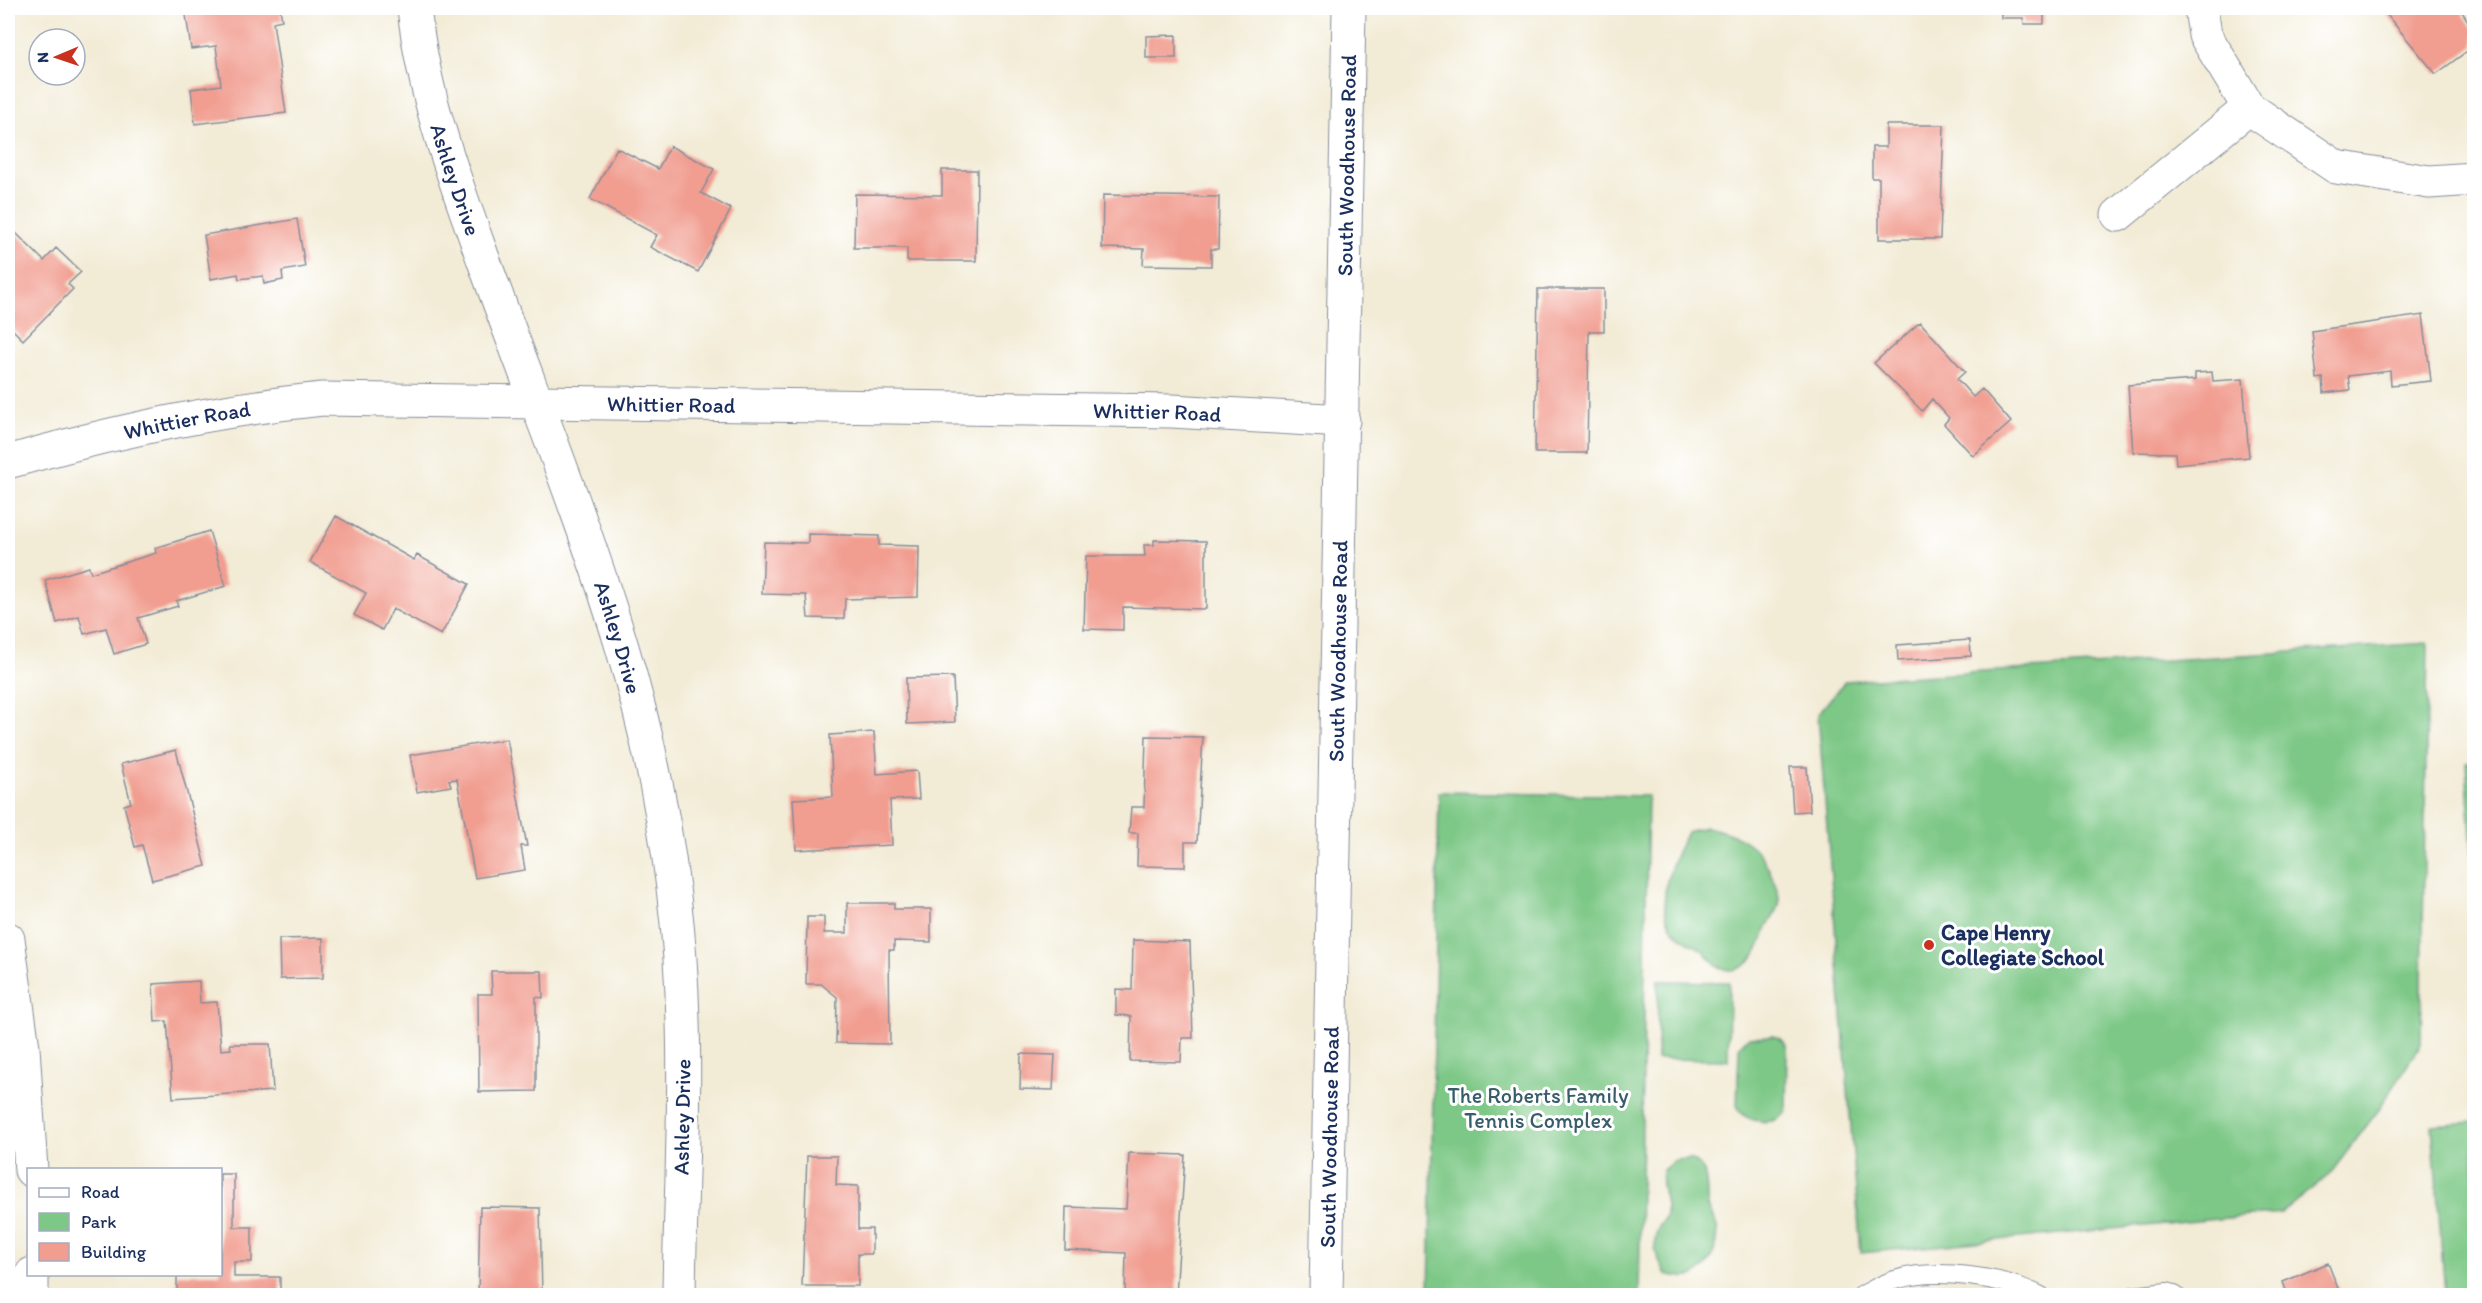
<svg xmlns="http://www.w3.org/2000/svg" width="2482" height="1303" viewBox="0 0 2482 1303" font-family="Itim,sans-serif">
  <rect width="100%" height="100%" fill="#fff"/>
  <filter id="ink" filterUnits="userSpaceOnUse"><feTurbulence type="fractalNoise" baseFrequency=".0167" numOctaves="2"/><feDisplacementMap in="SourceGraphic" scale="12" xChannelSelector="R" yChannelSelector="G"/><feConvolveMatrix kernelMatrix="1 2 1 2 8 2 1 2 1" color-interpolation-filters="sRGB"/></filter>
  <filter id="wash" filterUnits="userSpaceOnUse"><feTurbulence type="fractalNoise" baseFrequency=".008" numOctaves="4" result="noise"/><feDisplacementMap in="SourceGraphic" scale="24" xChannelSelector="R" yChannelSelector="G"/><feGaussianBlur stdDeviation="1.35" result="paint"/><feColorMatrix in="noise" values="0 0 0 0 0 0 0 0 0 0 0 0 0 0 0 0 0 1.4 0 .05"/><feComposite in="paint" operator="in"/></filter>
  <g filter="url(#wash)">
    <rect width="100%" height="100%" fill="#f2ebd5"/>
    <path fill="#7dc886" stroke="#4c7c72" stroke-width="1.5" d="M 2428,643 L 2421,1044 L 2377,1112 L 2330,1174 L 2281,1213 L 1861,1253 L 1818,714 L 1845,681 Z
      M 2474,762 L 2474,882 L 2466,763 Z
      M 1439,792 L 1648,796 L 1639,1295 L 1429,1295 Z
      M 1705,827 C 1740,834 1760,844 1773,879 C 1776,887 1781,897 1779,905 C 1777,914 1769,921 1766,929 C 1762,942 1754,961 1742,967 C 1724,976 1715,964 1704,952 C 1697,945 1688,943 1681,937 C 1648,912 1672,860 1687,832 Z
      M 1658,981 L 1729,982 L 1728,1060 L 1657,1059 Z
      M 1773,1036 L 1781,1039 L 1787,1045 L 1786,1112 C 1775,1127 1746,1123 1737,1108 L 1739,1047 L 1749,1037 Z
      M 2474,1122 L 2474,1295 L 2445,1295 L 2432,1125 Z
      M 1690,1159 C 1711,1168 1705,1187 1708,1206 C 1710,1214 1716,1220 1717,1228 C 1720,1244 1709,1268 1694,1275 C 1686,1280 1675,1276 1666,1274 C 1656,1258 1650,1244 1660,1225 C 1663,1221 1666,1219 1666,1213 C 1668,1199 1659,1190 1662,1171 L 1675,1160 Z"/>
    <g id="blocks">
      <path fill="#f19d90" d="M 185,8 L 280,8 L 282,20 L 273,22 L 286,113 L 195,124 L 191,89 L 221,85 L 216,46 L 191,49 Z
        M 2001,8 L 2044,8 L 2044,24 L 2024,24 L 2023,18 L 2001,18 Z
        M 2381,8 L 2462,8 L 2460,9 L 2474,30 L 2474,46 L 2436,74 Z
        M 1176,35 L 1176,58 L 1146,58 L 1146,36 Z
        M 1886,125 L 1944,125 L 1940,239 L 1879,239 L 1879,178 L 1872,178 L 1872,147 L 1886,147 Z
        M 670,146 L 714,169 L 701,193 L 731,209 L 698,272 L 650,247 L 657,235 L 590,199 L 617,148 L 658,169 Z
        M 942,170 L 977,170 L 976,261 L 907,261 L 907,248 L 854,248 L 855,194 L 942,195 Z
        M 1103,195 L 1219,197 L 1218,249 L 1211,249 L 1211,266 L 1143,265 L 1144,249 L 1102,248 Z
        M 297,219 L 305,267 L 282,271 L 283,280 L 264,284 L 263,276 L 239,279 L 238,274 L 211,279 L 204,235 Z
        M 8,225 L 44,261 L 56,248 L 81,272 L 68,284 L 73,289 L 23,340 L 8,325 Z
        M 1538,289 L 1604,289 L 1604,331 L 1589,331 L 1587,453 L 1535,453 Z
        M 2423,315 L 2431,381 L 2391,385 L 2390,371 L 2348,376 L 2350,390 L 2324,393 L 2323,378 L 2317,379 L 2312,331 Z
        M 1920,322 L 1965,372 L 1957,379 L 1973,397 L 1982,389 L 2011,422 L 1973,456 L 1944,424 L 1949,418 L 1932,399 L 1922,411 L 1874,363 Z
        M 2212,372 L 2213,381 L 2243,379 L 2249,457 L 2176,464 L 2175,453 L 2133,452 L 2128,385 L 2195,380 L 2195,373 Z
        M 336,516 L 414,560 L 417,555 L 469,584 L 441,635 L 393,609 L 382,630 L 354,615 L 366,593 L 310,562 Z
        M 209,531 L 226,586 L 176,601 L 178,606 L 138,618 L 146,644 L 114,654 L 106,628 L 84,634 L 79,616 L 57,623 L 45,580 L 89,567 L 91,573 L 156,553 L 155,548 Z
        M 808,534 L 879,536 L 879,545 L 919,546 L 918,597 L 845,599 L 844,619 L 808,618 L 806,595 L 762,594 L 764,542 L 808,543 Z
        M 1154,540 L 1206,541 L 1206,609 L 1123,607 L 1123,630 L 1084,629 L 1086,556 L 1145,556 L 1144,545 L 1154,545 Z
        M 1970,640 L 1971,656 L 1898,661 L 1897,645 Z
        M 953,677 L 955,722 L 907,724 L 906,678 Z
        M 874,732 L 877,774 L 917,771 L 919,799 L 890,800 L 892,845 L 796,850 L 793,799 L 833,797 L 830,735 Z
        M 1146,736 L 1203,737 L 1197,842 L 1185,842 L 1185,867 L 1137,866 L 1138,833 L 1129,833 L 1131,807 L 1144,807 Z
        M 507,739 L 527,846 L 521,846 L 525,870 L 475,878 L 457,779 L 449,780 L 451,786 L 417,792 L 410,755 Z
        M 176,750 L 206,866 L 152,880 L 142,845 L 135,847 L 124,805 L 131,803 L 121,764 Z
        M 1790,767 L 1807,767 L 1810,811 L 1793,812 Z
        M 847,903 L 894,903 L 894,909 L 931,909 L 931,942 L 894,941 L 894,950 L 889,950 L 890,1044 L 836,1043 L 837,997 L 821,984 L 806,984 L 807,917 L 824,917 L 824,933 L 847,933 Z
        M 323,938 L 323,978 L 280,979 L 279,939 Z
        M 1133,940 L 1190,942 L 1193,1038 L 1182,1038 L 1181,1062 L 1130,1061 L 1131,1016 L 1116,1015 L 1116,989 L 1132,990 Z
        M 491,971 L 542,971 L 543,998 L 536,997 L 536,1091 L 479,1092 L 478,994 L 492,994 Z
        M 199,981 L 200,1003 L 217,1002 L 221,1050 L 231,1049 L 230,1044 L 270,1044 L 273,1091 L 173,1098 L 167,1021 L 155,1022 L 153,984 Z
        M 1021,1054 L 1055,1055 L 1053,1090 L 1020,1089 Z
        M 1129,1153 L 1185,1155 L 1176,1296 L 1125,1296 L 1126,1253 L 1065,1250 L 1066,1207 L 1126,1209 Z
        M 807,1156 L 837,1156 L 836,1185 L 858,1186 L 858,1229 L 872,1229 L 872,1254 L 858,1254 L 858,1286 L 802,1286 Z
        M 220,1174 L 234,1174 L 234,1227 L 252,1227 L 252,1262 L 234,1262 L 234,1277 L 280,1277 L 280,1296 L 177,1296 L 177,1274 L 220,1274 Z
        M 480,1207 L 540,1208 L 542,1296 L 478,1296 Z
        M 2328,1263 L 2341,1296 L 2288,1296 L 2283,1282 Z"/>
    </g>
  </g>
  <g filter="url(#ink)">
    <use href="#blocks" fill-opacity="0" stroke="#868d9a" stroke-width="1.5"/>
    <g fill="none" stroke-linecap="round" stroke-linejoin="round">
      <defs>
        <path id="lane" d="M 1861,1296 C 1872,1290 1883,1283 1895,1280 C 1936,1267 2003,1277 2041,1296
          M 2133,1296 L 2167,1292 L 2176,1296"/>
        <g id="street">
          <path id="s1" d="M 414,8 C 424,99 454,178 485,264 C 531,391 583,517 622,647 C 658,768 680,896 683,1022 C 686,1113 680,1205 679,1296"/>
          <path d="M 2201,8 L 2205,35 L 2249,108 L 2336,167 L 2429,182 L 2474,179"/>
          <path d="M 2118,215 L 2249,108"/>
          <path id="s2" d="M 8,462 C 111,432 215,410 322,399 L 1172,411 L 1343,421"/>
          <path d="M 8,939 L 23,1048 L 31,1170"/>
          <path d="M 32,1296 L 32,1274"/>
          <path id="s3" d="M 1326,1296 L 1349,8"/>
        </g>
      </defs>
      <use href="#lane" stroke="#868d9a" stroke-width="20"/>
      <use href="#street" stroke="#868d9a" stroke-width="35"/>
      <use href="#lane" stroke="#fff" stroke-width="18"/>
      <use href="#street" stroke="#fff" stroke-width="33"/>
    </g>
  </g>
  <circle fill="#c8321e" stroke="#fff" stroke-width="2" cx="1929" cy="945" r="6"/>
  <g text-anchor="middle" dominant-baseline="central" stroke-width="6" stroke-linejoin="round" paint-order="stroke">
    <g font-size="22" fill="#1b2f5e" stroke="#fff">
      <text stroke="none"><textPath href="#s3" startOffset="1131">South Woodhouse Road</textPath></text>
      <text stroke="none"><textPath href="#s1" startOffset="177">Ashley Drive</textPath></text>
      <text stroke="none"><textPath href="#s2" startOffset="670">Whittier Road</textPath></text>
      <text stroke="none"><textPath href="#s2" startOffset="1156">Whittier Road</textPath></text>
      <text stroke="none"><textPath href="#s2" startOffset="184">Whittier Road</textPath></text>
      <text stroke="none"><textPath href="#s1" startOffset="663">Ashley Drive</textPath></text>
      <text stroke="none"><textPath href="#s3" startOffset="645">South Woodhouse Road</textPath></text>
      <text transform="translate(682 1117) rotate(-89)">Ashley Drive</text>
      <text stroke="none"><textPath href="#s3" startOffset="159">South Woodhouse Road</textPath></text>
    </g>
    <g font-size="22" font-weight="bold" fill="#1b2f5e" stroke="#fff" text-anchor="start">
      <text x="1941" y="932">Cape Henry<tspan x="1941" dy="25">Collegiate School</tspan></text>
    </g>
    <g font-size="22" fill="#385d6a" stroke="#fff">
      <text x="1538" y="1095">The Roberts Family<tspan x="1538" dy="25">Tennis Complex</tspan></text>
    </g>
  </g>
  <rect width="2482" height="1303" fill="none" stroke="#fff" stroke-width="30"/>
  <rect x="27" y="1168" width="195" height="108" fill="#ffffff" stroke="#a4acbf" stroke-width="1.5"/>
  <rect x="39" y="1188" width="30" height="9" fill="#ffffff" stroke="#a4acbf" stroke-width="1.5"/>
  <text x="81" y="1198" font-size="18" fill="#1b2f5e">Road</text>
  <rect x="39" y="1213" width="30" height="18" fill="#7dc886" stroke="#a4acbf" stroke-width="1.5"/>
  <text x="81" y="1228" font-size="18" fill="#1b2f5e">Park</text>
  <rect x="39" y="1243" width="30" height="18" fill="#f19d90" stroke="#a4acbf" stroke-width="1.5"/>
  <text x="81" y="1258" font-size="18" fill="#1b2f5e">Building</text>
  <g transform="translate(57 57) rotate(268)"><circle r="28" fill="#ffffff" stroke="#a4acbf" stroke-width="1.5"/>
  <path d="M0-4.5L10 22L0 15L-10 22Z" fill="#c8321e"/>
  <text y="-9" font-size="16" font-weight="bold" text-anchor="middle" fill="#1b2f5e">N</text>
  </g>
</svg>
